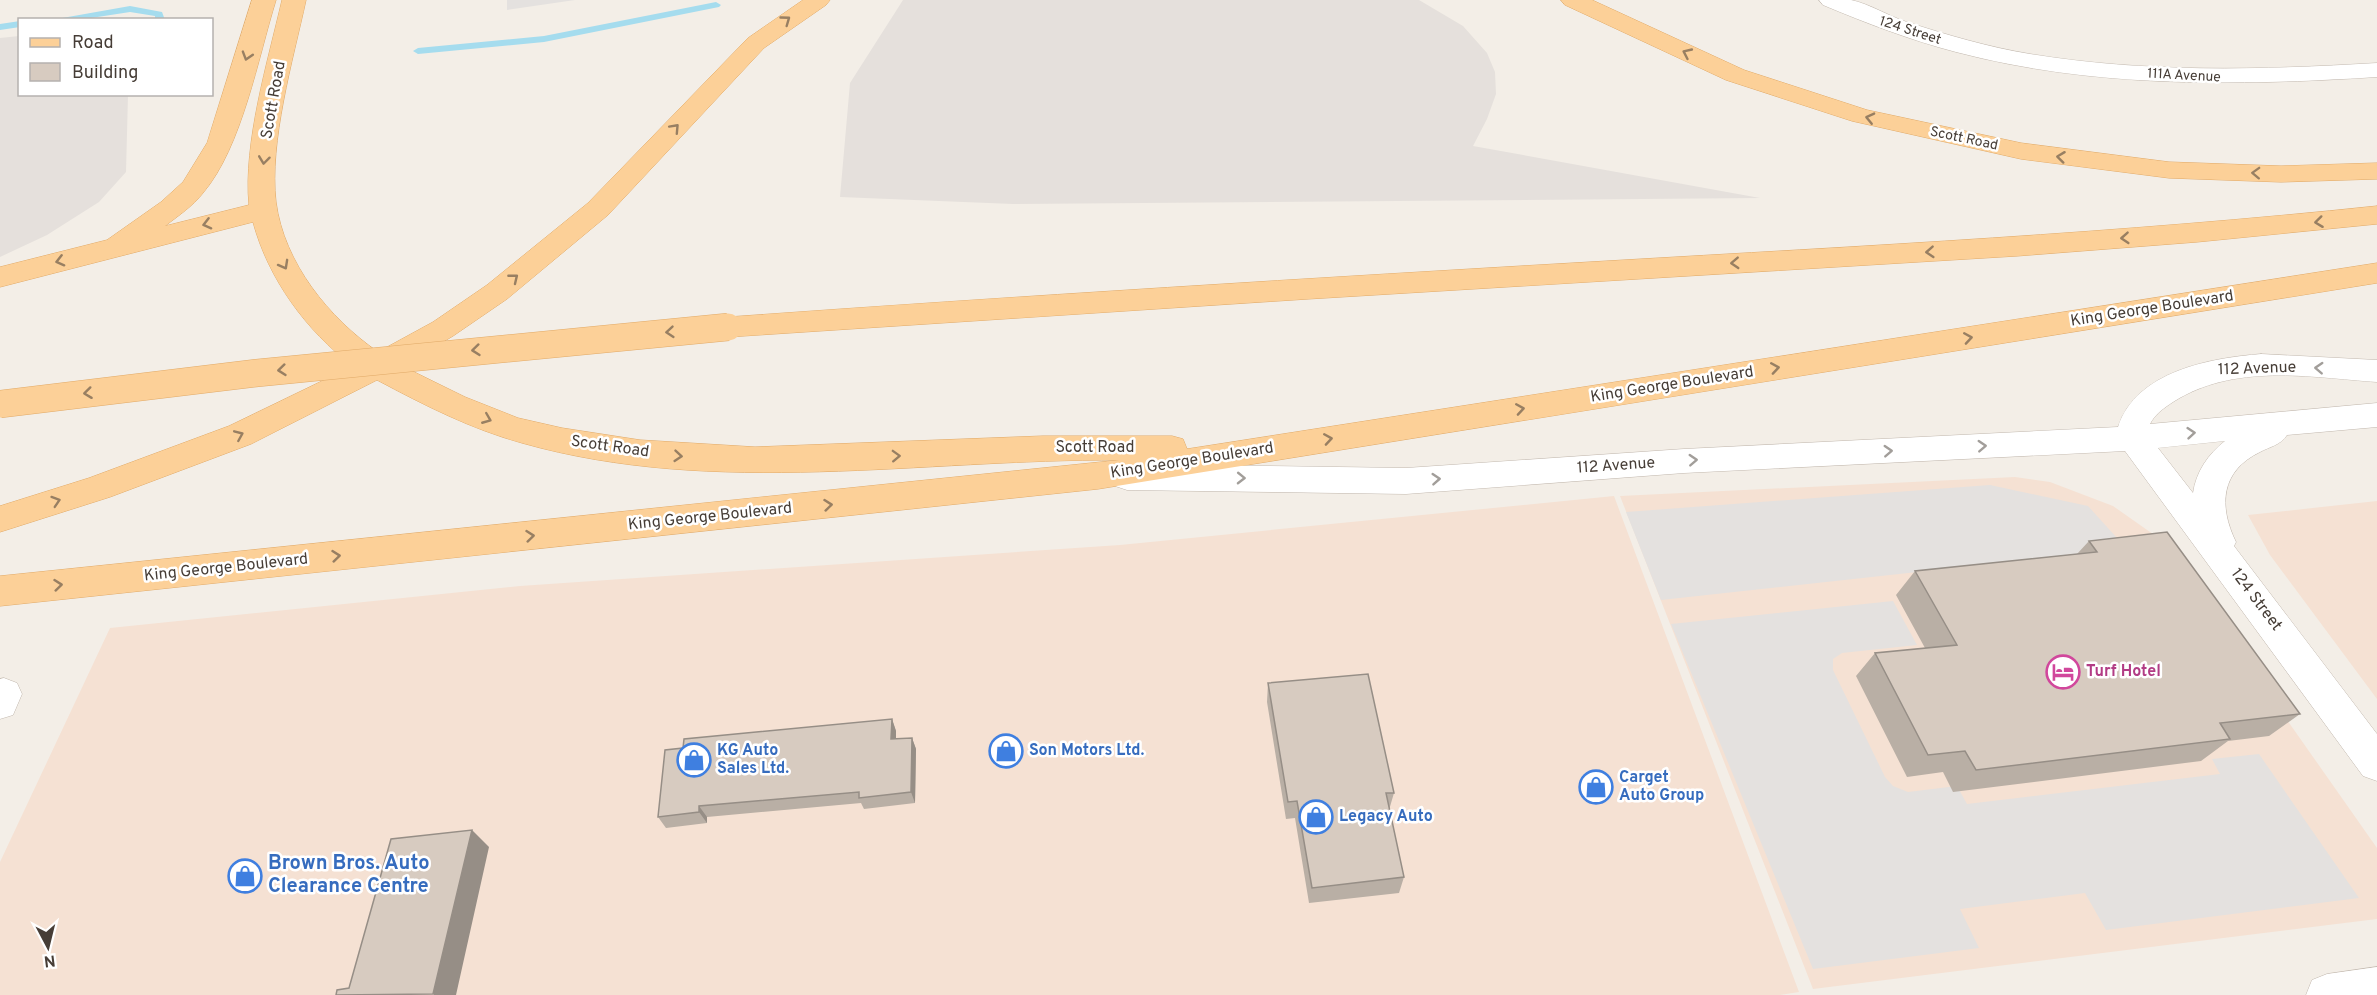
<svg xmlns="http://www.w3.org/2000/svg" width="2377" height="995" viewBox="0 0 2377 995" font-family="Overpass,sans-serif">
  <rect width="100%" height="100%" fill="#f3eee7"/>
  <path fill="#f5e1d3" d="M 2015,477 L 2050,482 L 2113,506 L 2160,539 L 2377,848 L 2377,919 L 1813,989 L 1620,496 Z
    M 1614,496 L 1799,992 L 1780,995 L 0,995 L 0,862 L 110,628 L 520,586 L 1120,545 Z
    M 2377,501 L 2377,699 L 2270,555 L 2248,515 Z"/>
  <path fill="#e5e0dc" d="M 903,0 L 1419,0 L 1463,26 L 1487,53 L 1495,72 L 1496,94 L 1487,119 L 1473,146 L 1760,198 L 1013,204 L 840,197 L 850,83 Z
    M 19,36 L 20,94 L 128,95 L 126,172 L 99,202 L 47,235 L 0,257 L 0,38 Z"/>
  <path fill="#e4e1df" d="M 507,0 L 575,0 L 507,10 Z
    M 1990,485 L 2088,506 L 2127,549 L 1661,600 L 1626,512 Z
    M 1893,601 L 1917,645 L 1842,653 L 1833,659 L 1833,670 L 1885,777 L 1893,786 L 1908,792 L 1957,786 L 1967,804 L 2220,774 L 2212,759 L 2259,754 L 2359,898 L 2106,930 L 2085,893 L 1960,909 L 1979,948 L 1813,969 L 1671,624 Z"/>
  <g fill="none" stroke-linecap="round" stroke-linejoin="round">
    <path fill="#a5dcee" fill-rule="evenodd" d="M 716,2 L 721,5 L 719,7 L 544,42 L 418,54 L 413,51 L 418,48 L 544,36 Z
      M 130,6 L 162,12 L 165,20 L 155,20 L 155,16 L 130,12 L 78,20 L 51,20 Z
      M 20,21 L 20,27 L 0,30 L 0,24 Z"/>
    <defs>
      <path id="minor" d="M 1819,0 C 1829,0 1842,0 1851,0 C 1870,4 1888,16 1907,22 C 1947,35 1988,47 2030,54 C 2145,73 2261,70 2377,63 L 2377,77 C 2236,86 2093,88 1956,52 C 1910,40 1866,23 1823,5 Z
        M 2261,354 L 2377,360 L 2377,382 C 2309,377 2234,363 2173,402 C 2164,408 2155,414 2150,424 L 2377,403 L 2377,427 L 2287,435 C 2281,445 2269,447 2260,452 C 2221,471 2218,505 2236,542 L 2234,546 L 2377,734 L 2377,781 L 2363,776 L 2125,451 L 1684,473 L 1406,494 L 1127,490 L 1115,486 L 1111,477 L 1115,468 L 1127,464 L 1406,468 L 1684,449 L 2118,427 C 2136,371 2211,358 2261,354 ZM 2225,441 C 2208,454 2196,472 2193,493 L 2158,448 Z
        M 4,678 L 17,683 L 22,694 L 13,715 L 0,719 L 0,679 Z
        M 2377,967 L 2377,995 L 2306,995 L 2312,980 L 2327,974 Z"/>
      <path id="major" d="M 252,0 L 276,0 C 258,58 242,147 203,193 C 193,206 178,216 165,226 L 249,205 C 243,143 268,61 282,0 L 306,0 C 293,60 269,142 276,202 C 284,263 329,318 378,352 L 433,322 L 487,285 L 588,203 L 748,38 L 803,0 L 830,0 L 826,5 L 764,48 L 608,215 L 507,299 L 453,336 L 402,366 L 465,397 L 518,418 L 562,428 L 640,440 L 755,447 L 1043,436 L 1172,436 L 1183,439 L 1187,449 L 2377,263 L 2377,283 L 1098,489 L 0,606 L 0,576 L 1120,460 C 922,459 716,498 522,443 C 471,429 424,405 377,380 L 251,444 L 110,497 L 0,532 L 0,506 L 89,478 L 229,426 L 353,366 C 306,331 268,278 253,222 L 0,287 L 0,267 L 107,240 L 161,202 L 183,182 L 207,143 Z
        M 1561,0 L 1592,0 L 1744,70 L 1867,110 L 2021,143 L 2169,162 L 2281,166 L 2377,163 L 2377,179 L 2281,182 L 2169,178 L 2021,159 L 1852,121 L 1726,80 L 1565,5 Z
        M 2377,206 L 2377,224 L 2197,242 L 2017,256 L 1308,299 L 728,337 L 718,334 L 713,327 L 718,320 L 728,317 C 1021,296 1314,278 1607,261 C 1864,246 2121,233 2377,206 Z"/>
    </defs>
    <use href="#minor" stroke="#c1b7ad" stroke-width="1"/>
    <use href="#major" stroke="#e1aa68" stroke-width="1"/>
    <use href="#minor" fill="#fff" fill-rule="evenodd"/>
    <use href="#major" fill="#fcd098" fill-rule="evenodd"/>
    <defs>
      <path id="major-bridge" d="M 0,404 L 257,373 L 728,327"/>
    </defs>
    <use href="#major-bridge" stroke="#e1aa68" stroke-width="28" stroke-linecap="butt"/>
    <use href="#major-bridge" stroke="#fcd098" stroke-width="27"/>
  </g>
  <path fill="#b9afa5" d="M 2089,541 L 2300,714 L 2269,736 L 2228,741 L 2201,761 L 1953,792 L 1943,772 L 1907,777 L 1856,676 L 1875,653 L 1925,648 L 1896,595 L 1915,571 L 2077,554 Z
    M 1268,683 L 1394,793 L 1389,810 L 1404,877 L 1399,893 L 1309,903 L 1295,818 L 1286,819 L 1267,702 Z
    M 892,719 L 896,731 L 896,739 L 912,738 L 916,749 L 915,803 L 864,809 L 861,803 L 707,817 L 707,823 L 666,828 L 658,817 L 683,748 Z"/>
  <path fill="#968e86" d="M 892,719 L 896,731 L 896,751 L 891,739 Z
    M 912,738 L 916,749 L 915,803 L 911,792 Z
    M 699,806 L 707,817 L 707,823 L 699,812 Z
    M 472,830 L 489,847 L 456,995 L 434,995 L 433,994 Z"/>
  <path fill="#d7cbc0" stroke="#968e86" stroke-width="1.5" d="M 2167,532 L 2300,714 L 2220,723 L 2230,739 L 1976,770 L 1965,751 L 1928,755 L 1875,653 L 1957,645 L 1915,571 L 2097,552 L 2089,541 Z
    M 1368,674 L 1394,793 L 1386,793 L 1404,877 L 1312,888 L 1297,801 L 1288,802 L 1268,683 Z
    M 892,719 L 891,739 L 912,738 L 911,792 L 859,798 L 859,792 L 699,806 L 699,812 L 658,817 L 665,750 L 683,748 L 684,739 Z
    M 472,830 L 433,994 L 336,995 L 337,990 L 349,988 L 391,839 Z"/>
  <defs><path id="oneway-chevron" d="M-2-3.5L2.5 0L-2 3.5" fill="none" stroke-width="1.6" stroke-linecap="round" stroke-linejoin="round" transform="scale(1.5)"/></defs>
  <g stroke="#987f62">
    <use href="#oneway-chevron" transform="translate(786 20) rotate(-36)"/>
    <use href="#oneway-chevron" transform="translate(1687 53) rotate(-155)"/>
    <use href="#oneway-chevron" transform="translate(247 56) rotate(107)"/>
    <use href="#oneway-chevron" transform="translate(1870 118) rotate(-167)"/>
    <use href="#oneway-chevron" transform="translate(675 128) rotate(-47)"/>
    <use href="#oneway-chevron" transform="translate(2061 157) rotate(-173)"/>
    <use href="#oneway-chevron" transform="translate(264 160) rotate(97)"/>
    <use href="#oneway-chevron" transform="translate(2256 173) rotate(-178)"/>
    <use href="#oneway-chevron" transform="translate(2319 222) rotate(173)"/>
    <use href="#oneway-chevron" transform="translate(207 224) rotate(166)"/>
    <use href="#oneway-chevron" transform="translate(2125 238) rotate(176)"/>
    <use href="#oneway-chevron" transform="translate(1930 252) rotate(176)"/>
    <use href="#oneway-chevron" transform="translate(60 261) rotate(166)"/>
    <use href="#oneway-chevron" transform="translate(1735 263) rotate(177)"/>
    <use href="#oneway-chevron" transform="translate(284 265) rotate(61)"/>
    <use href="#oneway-chevron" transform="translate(514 278) rotate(-39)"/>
    <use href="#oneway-chevron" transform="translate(670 332) rotate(175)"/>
    <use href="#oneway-chevron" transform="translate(1968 338) rotate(-9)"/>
    <use href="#oneway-chevron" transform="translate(476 350) rotate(174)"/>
    <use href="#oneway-chevron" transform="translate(1775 368) rotate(-9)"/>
    <use href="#oneway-chevron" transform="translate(282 370) rotate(174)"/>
    <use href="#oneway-chevron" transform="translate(88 393) rotate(173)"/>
    <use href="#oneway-chevron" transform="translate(1520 409) rotate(-9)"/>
    <use href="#oneway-chevron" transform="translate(487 419) rotate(22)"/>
    <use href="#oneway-chevron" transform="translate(239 435) rotate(-23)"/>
    <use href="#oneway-chevron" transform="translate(1328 439) rotate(-9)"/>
    <use href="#oneway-chevron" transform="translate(678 456) rotate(5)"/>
    <use href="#oneway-chevron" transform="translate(896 456) rotate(-2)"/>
    <use href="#oneway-chevron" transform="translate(56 501) rotate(-18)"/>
    <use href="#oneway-chevron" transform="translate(828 505) rotate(-6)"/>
    <use href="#oneway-chevron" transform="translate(530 536) rotate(-6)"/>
    <use href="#oneway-chevron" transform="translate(336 556) rotate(-6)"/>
    <use href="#oneway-chevron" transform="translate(58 585) rotate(-6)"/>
  </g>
  <g stroke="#a29e9a">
    <use href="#oneway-chevron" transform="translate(2319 368) rotate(-177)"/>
    <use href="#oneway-chevron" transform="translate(2191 433) rotate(-5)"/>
    <use href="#oneway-chevron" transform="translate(1982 446) rotate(-3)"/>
    <use href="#oneway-chevron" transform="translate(1888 451) rotate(-3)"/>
    <use href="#oneway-chevron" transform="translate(1693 460) rotate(-3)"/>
    <use href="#oneway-chevron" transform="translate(1241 478) rotate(1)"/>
    <use href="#oneway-chevron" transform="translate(1436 479) rotate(-4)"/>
  </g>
  <defs>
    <symbol id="hotel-ring" viewBox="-11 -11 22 22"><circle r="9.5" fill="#fff" stroke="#d1479c" stroke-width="1.5"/><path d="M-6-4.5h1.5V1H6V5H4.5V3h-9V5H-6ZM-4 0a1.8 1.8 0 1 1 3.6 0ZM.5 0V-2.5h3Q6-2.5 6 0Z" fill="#d1479c"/></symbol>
    <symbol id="shop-ring" viewBox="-11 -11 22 22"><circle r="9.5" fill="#fff" stroke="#3f7fe0" stroke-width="1.5"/><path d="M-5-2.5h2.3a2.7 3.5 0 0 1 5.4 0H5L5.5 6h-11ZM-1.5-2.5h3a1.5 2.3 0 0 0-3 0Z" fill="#3f7fe0"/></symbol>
  </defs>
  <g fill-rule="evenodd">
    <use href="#hotel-ring" x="2044" y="653" width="38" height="38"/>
    <use href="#shop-ring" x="987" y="732" width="38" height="38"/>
    <use href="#shop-ring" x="675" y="741" width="38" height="38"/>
    <use href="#shop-ring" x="1577" y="768" width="38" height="38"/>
    <use href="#shop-ring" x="1297" y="798" width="38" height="38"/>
    <use href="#shop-ring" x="226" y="857" width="38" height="38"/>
  </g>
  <g text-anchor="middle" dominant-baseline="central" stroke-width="5" stroke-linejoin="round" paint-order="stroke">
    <g font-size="14" fill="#463d36" stroke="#fff">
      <text transform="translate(1910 31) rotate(18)">124 Street</text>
      <text transform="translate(2184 76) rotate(3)">111A Avenue</text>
      <text transform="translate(1964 139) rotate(12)">Scott Road</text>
    </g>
    <g font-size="16" fill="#463d36" stroke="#fff">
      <text transform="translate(274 100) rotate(-80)">Scott Road</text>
      <text transform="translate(2152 309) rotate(-9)">King George Boulevard</text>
      <text transform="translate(2257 369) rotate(-2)">112 Avenue</text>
      <text transform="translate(1672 385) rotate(-9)">King George Boulevard</text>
      <text transform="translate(610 447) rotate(8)">Scott Road</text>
      <text x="1095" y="448">Scott Road</text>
      <text transform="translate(1192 461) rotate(-9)">King George Boulevard</text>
      <text transform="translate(1616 466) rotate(-4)">112 Avenue</text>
      <text transform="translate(710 517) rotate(-6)">King George Boulevard</text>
      <text transform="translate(226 568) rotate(-6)">King George Boulevard</text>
      <text transform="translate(2256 600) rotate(53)">124 Street</text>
    </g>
    <g font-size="16" font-weight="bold" fill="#b23c85" stroke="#fff" text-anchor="start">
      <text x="2086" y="672">Turf Hotel</text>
    </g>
    <g font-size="16" font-weight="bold" fill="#366cbe" stroke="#fff" text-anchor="start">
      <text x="717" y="751">KG Auto<tspan x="717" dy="18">Sales Ltd.</tspan></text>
      <text x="1029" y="751">Son Motors Ltd.</text>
      <text x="1619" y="778">Carget<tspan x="1619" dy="18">Auto Group</tspan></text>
      <text x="1339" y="817">Legacy Auto</text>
    </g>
    <g font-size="20" font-weight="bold" fill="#366cbe" stroke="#fff" text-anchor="start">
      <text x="268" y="864">Brown Bros. Auto<tspan x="268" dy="23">Clearance Centre</tspan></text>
    </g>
  </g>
  <rect x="18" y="18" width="195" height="78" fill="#ffffff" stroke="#b5b1af" stroke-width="1.5"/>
  <rect x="30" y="38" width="30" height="9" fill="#fcd098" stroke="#b5b1af" stroke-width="1.5"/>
  <text x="72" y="48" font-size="18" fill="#463d36">Road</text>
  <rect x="30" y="63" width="30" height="18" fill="#d7cbc0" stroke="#b5b1af" stroke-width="1.5"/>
  <text x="72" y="78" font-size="18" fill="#463d36">Building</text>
  <g transform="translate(48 947) rotate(173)" stroke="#ffffff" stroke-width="4.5" paint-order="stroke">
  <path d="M0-4.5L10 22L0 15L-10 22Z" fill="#463d36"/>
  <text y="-9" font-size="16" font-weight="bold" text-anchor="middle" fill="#463d36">N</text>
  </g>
</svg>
